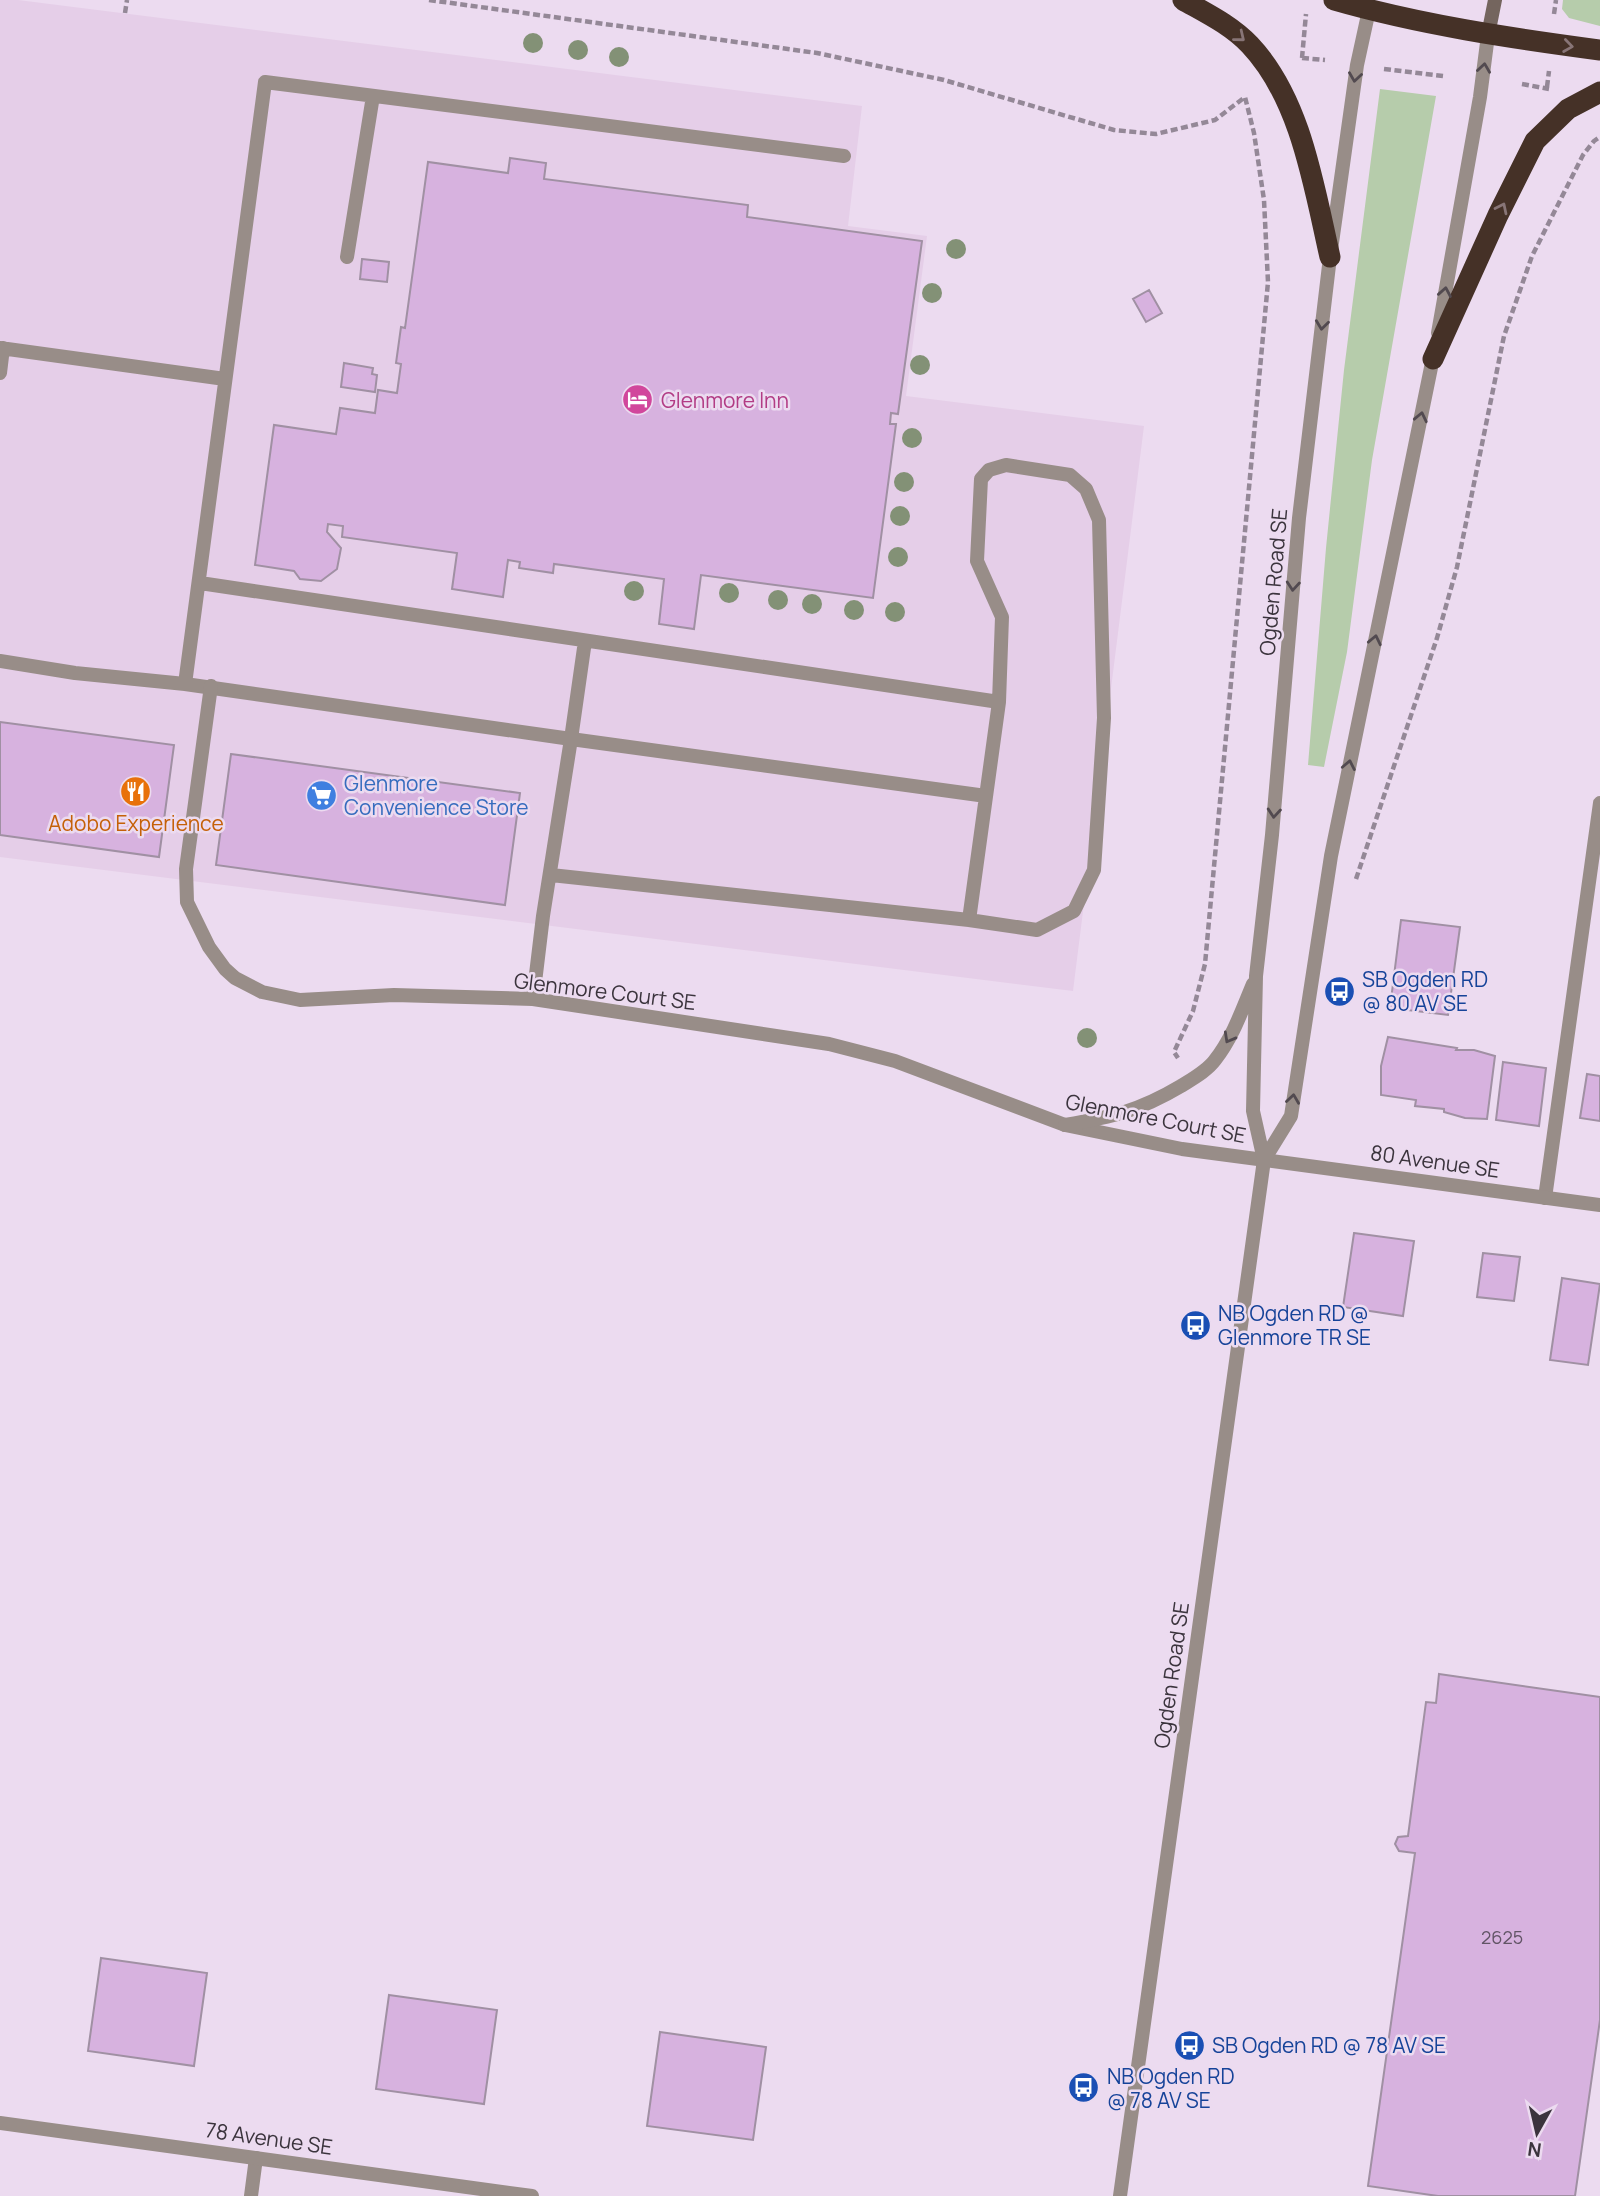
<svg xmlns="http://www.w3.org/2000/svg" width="1600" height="2196" viewBox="0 0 1600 2196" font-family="Manrope,sans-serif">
  <rect width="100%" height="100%" fill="#ecdbf0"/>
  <path fill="#e5cee8" d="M 0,0 L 18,0 L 862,106 L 848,226 L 927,236 L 906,396 L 1144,426 L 1073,991 L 0,857 Z"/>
  <path fill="#b6ccab" d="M 1563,0 L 1600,0 L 1600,26 L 1569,18 L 1562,9 Z
    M 1380,89 L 1436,96 L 1372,460 L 1347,652 L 1324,767 L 1308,765 L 1326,548 L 1344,370 Z"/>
  <path fill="#d7b2df" stroke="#a090a3" stroke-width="2" d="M 510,158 L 546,163 L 544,179 L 748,205 L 747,217 L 922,241 L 898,414 L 891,413 L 890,424 L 896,424 L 873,598 L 701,575 L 694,629 L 659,624 L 664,579 L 554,564 L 553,573 L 519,568 L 520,562 L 508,560 L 503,597 L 452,589 L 457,553 L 342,537 L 343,526 L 328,524 L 327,532 L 341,548 L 337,569 L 321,581 L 300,579 L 294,571 L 255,565 L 274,425 L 336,434 L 340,408 L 375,413 L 378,390 L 397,393 L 401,364 L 396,363 L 401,327 L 405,328 L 428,162 L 508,173 Z
    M 362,259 L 389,262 L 387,282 L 360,279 Z
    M 1149,290 L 1162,313 L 1146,322 L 1133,299 Z
    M 344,363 L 373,368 L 372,374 L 377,375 L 375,392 L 341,387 Z
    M 0,722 L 174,745 L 159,857 L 0,835 Z
    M 231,754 L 520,793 L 505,905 L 216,865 Z
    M 1401,920 L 1460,927 L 1448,1015 L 1390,1008 Z
    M 1388,1037 L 1457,1048 L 1456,1050 L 1474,1050 L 1495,1056 L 1487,1119 L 1465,1118 L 1444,1112 L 1444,1109 L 1415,1106 L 1416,1100 L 1381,1095 L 1381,1066 Z
    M 1503,1062 L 1546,1068 L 1539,1126 L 1496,1120 Z
    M 1587,1074 L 1600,1076 L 1600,1121 L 1580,1118 Z
    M 1354,1233 L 1414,1241 L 1403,1316 L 1343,1307 Z
    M 1483,1253 L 1520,1257 L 1514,1301 L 1477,1297 Z
    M 1562,1278 L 1600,1284 L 1588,1365 L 1550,1360 Z
    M 1439,1674 L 1600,1697 L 1600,2020 L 1575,2196 L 1438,2196 L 1368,2186 L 1415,1853 L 1399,1851 L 1395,1844 L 1398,1837 L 1408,1836 L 1426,1702 L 1436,1703 Z
    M 101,1958 L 207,1973 L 194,2066 L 88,2051 Z
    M 389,1995 L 497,2010 L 484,2104 L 376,2089 Z
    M 660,2032 L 766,2047 L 753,2140 L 647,2126 Z"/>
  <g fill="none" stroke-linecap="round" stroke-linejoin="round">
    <path stroke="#948897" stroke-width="4.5" stroke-dasharray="7 3.5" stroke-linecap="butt" d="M 429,0 L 817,53 L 944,80 L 1114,130 L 1156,134 L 1215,120 L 1245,97 L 1254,133 L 1264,200 L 1268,282 L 1205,964 L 1193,1011 L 1174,1052 L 1178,1058
      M 125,13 L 127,0
      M 1554,14 L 1556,0
      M 1302,58 L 1306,14
      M 1302,58 L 1325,60
      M 1384,69 L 1443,76
      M 1522,84 L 1549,89
      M 1547,87 L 1549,71
      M 1356,879 L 1437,638 L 1457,567 L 1504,336 L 1532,256 L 1583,155 L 1594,141 L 1600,137"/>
    <path stroke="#988d88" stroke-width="14" d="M 347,257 L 373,96
      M 0,348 L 225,379
      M 0,373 L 3,348
      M 200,583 L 999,702
      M 585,641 L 571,739 L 986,796
      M 0,661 L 75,673 L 185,684
      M 551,875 L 969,920 L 1037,930 L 1074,911 L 1094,870 L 1104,718 L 1099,520 L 1086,489 L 1070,475 L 1006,465 L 989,470 L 981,479 L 977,561 L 1002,617 L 999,702 L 969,920
      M 533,999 L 543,916 L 571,739 L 185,684 L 265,82 L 844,156
      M 1545,1198 L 1600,803
      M 251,2196 L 256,2158"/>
    <path stroke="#988d88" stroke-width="14" d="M 211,686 L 186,869 L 187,902 L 209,947 L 225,969 L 235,978 L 262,992 L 300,1000 L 394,995 L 533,999 L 829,1044 L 895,1061 L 1065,1125 L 1182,1149 L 1600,1205
      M 0,2123 L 532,2196"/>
    <path stroke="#988d88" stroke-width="14" d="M 1438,333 L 1480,97 L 1488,35
      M 1065,1125 C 1112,1117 1139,1111 1181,1086 C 1192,1079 1207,1071 1215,1060 C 1233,1037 1242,1010 1253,984
      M 1264,1160 L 1291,1116 L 1331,856 L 1434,353
      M 1120,2196 L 1264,1160 L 1253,1111 L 1256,976 L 1272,835 L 1299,518 L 1330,257 L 1357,65 L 1369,10"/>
    <path stroke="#74655e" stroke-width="14" d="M 1488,35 L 1495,0"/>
    <path stroke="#453127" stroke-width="21" d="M 1183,0 C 1206,13 1231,25 1250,45 C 1301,99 1314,187 1330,257
      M 1334,0 C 1421,25 1510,38 1600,50
      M 1433,359 L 1498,215 L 1535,141 L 1568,109 L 1600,92"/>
  </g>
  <g fill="#839176">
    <circle cx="533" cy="43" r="10"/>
    <circle cx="578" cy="50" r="10"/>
    <circle cx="619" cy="57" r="10"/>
    <circle cx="956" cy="249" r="10"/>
    <circle cx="932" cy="293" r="10"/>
    <circle cx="920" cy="365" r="10"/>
    <circle cx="912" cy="438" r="10"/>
    <circle cx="904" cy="482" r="10"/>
    <circle cx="900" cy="516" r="10"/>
    <circle cx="898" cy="557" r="10"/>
    <circle cx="634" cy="591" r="10"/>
    <circle cx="729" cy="593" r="10"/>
    <circle cx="778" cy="600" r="10"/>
    <circle cx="812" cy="604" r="10"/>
    <circle cx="854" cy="610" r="10"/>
    <circle cx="895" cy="612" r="10"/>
    <circle cx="1087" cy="1038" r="10"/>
  </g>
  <defs><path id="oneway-chevron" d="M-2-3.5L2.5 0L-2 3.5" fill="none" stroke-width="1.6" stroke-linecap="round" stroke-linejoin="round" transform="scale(1.75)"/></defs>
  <g stroke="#887577">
    <use href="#oneway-chevron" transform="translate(1240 37) rotate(39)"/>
    <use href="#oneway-chevron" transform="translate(1568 46) rotate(8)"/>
    <use href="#oneway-chevron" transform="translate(1502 208) rotate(-64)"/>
  </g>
  <g stroke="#524a50">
    <use href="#oneway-chevron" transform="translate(1484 68) rotate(-82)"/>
    <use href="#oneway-chevron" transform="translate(1355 77) rotate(98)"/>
    <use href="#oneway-chevron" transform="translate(1445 292) rotate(-80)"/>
    <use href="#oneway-chevron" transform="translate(1322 325) rotate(97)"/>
    <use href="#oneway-chevron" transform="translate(1421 417) rotate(-78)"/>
    <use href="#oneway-chevron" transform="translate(1293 586) rotate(95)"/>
    <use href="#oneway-chevron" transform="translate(1375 640) rotate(-78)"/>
    <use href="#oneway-chevron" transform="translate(1349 765) rotate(-79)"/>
    <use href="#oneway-chevron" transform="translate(1274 813) rotate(95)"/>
    <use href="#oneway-chevron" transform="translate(1229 1038) rotate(119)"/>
    <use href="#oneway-chevron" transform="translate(1293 1099) rotate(-82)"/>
  </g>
  <defs>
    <symbol id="hotel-disc" viewBox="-11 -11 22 22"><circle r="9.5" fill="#d1479c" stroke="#ecdbf0"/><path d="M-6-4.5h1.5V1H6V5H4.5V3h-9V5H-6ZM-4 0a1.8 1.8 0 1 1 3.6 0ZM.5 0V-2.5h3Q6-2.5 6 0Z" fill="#fff"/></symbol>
    <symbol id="restaurant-disc" viewBox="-11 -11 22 22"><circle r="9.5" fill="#e8710a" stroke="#ecdbf0"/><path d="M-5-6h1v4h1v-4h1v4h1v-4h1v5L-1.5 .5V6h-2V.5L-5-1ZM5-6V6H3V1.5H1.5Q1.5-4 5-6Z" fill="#fff"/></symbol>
    <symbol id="supermarket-disc" viewBox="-11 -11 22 22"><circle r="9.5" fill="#3f7fe0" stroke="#ecdbf0"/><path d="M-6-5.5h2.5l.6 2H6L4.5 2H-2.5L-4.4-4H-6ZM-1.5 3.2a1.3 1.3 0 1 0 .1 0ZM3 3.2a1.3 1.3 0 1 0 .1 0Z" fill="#fff"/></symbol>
    <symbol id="bus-disc" viewBox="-11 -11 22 22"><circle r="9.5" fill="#1a4fb4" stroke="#ecdbf0"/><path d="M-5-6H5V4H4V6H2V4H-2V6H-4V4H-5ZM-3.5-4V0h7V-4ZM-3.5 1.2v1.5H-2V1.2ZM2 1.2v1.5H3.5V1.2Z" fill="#fff"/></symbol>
  </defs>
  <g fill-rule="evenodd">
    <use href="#hotel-disc" x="620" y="382" width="35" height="35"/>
    <use href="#restaurant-disc" x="118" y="774" width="35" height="35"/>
    <use href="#supermarket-disc" x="304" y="778" width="35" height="35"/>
    <use href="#bus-disc" x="1322" y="974" width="35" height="35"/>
    <use href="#bus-disc" x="1178" y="1308" width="35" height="35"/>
    <use href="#bus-disc" x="1172" y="2028" width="35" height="35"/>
    <use href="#bus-disc" x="1066" y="2070" width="35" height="35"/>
  </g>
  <g text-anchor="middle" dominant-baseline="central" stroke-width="5" stroke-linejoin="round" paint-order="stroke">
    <g font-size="18" fill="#625466">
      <text x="1502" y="1937">2625</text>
    </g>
    <g font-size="21" fill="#b23c85" stroke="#ecdbf0" text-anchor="start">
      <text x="661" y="400">Glenmore Inn</text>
    </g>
    <g font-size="21" fill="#3b343d" stroke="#ecdbf0">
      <text transform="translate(1273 582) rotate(-85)">Ogden Road SE</text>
      <text transform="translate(605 991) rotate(7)">Glenmore Court SE</text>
      <text transform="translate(1156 1118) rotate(11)">Glenmore Court SE</text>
      <text transform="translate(1435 1161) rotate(8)">80 Avenue SE</text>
      <text transform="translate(1171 1675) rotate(-82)">Ogden Road SE</text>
      <text transform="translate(269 2138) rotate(8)">78 Avenue SE</text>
    </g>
    <g font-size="21" fill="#366cbe" stroke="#ecdbf0" text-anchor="start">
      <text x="344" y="783">Glenmore<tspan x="344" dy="24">Convenience Store</tspan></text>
    </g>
    <g font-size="21" fill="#c56008" stroke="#ecdbf0">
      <text x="136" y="823">Adobo Experience</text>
    </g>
    <g font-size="21" fill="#164399" stroke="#ecdbf0" text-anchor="start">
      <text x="1362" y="979">SB Ogden RD<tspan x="1362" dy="24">@ 80 AV SE</tspan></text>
      <text x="1218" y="1313">NB Ogden RD @<tspan x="1218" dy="24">Glenmore TR SE</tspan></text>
      <text x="1212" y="2045">SB Ogden RD @ 78 AV SE</text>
      <text x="1107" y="2076">NB Ogden RD<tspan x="1107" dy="24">@ 78 AV SE</tspan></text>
    </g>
  </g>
  <g transform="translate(1537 2133) rotate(188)" stroke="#ecdbf0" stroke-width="5" paint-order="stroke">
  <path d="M0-5L12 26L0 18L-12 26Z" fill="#3b343d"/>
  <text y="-10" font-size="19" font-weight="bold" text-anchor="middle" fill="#3b343d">N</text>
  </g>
</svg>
